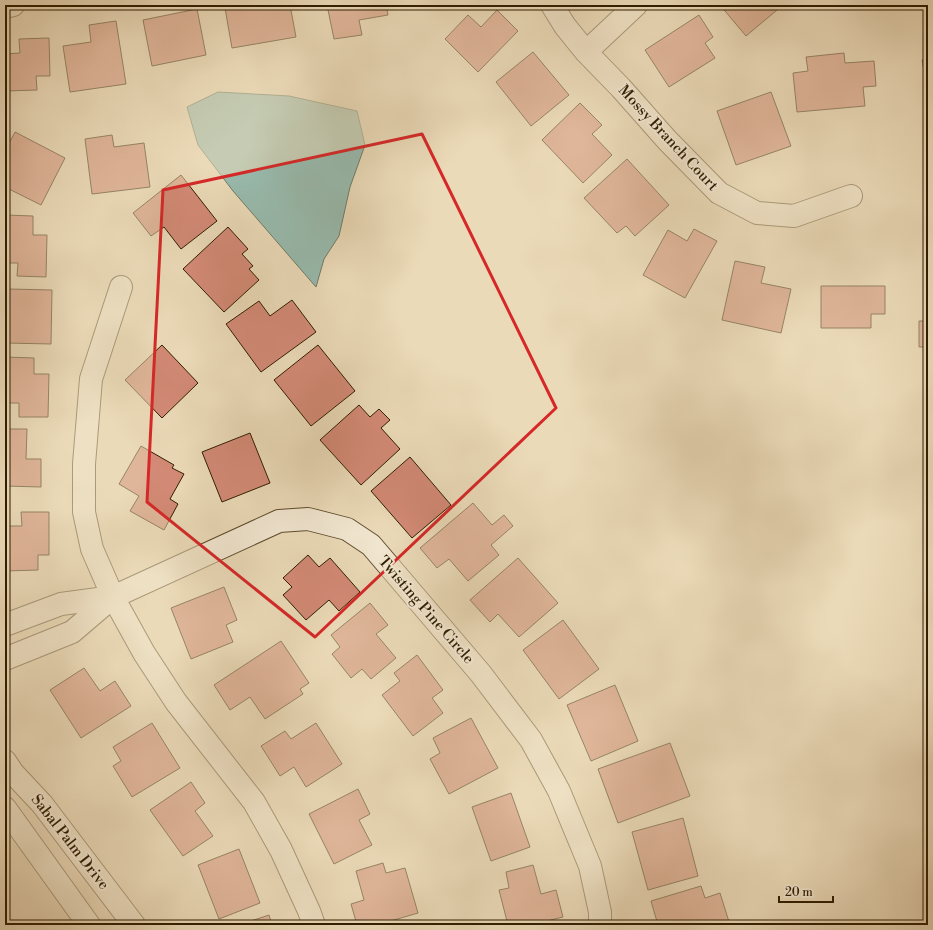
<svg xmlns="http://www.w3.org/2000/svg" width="933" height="930" viewBox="0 0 933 930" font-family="'Libre Bodoni',serif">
  <rect width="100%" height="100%" fill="#ebdab8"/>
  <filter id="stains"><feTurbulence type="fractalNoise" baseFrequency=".005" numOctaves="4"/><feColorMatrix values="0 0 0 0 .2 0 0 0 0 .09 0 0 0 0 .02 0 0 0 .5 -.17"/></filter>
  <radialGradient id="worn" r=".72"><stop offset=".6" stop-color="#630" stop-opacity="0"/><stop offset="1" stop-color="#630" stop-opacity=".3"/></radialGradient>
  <path fill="#98bbae" stroke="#6e7c68" d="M 218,92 L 289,96 L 357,111 L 365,145 L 350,187 L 339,236 L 324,259 L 316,287 L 233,191 L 198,145 L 187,107 Z"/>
  <path fill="#d38a76" stroke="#2f1d00" d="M 243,5 L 290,5 L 296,37 L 232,48 L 225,8 Z
    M 327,5 L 386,5 L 388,15 L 359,20 L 362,35 L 334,39 Z
    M 720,5 L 783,5 L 746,36 Z
    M 197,9 L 206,55 L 152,66 L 143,20 Z
    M 497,10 L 518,31 L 478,72 L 445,39 L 468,15 L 481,27 Z
    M 699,15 L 713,37 L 705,43 L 715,58 L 669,87 L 645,50 Z
    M 116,21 L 126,84 L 70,92 L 63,46 L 91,42 L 89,25 Z
    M 49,38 L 50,76 L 36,76 L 37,90 L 5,91 L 5,54 L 20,53 L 19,39 Z
    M 533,52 L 569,95 L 531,126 L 496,82 Z
    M 844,53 L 845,63 L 874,61 L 876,86 L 863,87 L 865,106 L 797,112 L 793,73 L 808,71 L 806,57 Z
    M 928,59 L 928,93 L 922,60 Z
    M 771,92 L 791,146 L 736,165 L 717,111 Z
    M 580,103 L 602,125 L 592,134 L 612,155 L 583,183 L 542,140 Z
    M 15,132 L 65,158 L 41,205 L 5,187 L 5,151 Z
    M 112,135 L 114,147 L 144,143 L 150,187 L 92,194 L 85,139 Z
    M 627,159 L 669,205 L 635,236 L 626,226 L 617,233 L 584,198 Z
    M 925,164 L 928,164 L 928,189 L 925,189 Z
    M 181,175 L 217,221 L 181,249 L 164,227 L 151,236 L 133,213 Z
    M 924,206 L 928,206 L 928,264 L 924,264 Z
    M 5,215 L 33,216 L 33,235 L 47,235 L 46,277 L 17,276 L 18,263 L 5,263 Z
    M 228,227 L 248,249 L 242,254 L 253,266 L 249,269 L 259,280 L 224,312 L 183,269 Z
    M 694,229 L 717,241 L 685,298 L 643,275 L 668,230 L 687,241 Z
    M 735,261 L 765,267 L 761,283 L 791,289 L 781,333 L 722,320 Z
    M 821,286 L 885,286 L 885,314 L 871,314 L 871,328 L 821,328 Z
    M 8,289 L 52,290 L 51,344 L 5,343 L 5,305 L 8,305 Z
    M 292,300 L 316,332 L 261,372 L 226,324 L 259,301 L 270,316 Z
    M 919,321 L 928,321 L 928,347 L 919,347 Z
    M 162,345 L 198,383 L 162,418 L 125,380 Z
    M 318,345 L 355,391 L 311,426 L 274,380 Z
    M 5,357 L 34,358 L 34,374 L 49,374 L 48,417 L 19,417 L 19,403 L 5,403 Z
    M 359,405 L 370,417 L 379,409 L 390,420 L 381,428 L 400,449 L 361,485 L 320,440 Z
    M 5,429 L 27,429 L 26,459 L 41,459 L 41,487 L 5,486 Z
    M 250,433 L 270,483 L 222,502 L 202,452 Z
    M 141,446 L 174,465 L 172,468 L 184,474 L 170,499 L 178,504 L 164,530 L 130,511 L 139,496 L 119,484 Z
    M 410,457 L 451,505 L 412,538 L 371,491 Z
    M 473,503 L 492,525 L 504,515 L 513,526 L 491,545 L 499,555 L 468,581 L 449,559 L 437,568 L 420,548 Z
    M 21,512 L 49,512 L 49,555 L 38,555 L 38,570 L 5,571 L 5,526 L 22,526 Z
    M 308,555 L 319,567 L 330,558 L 360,592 L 339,611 L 329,600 L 306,620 L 283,595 L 292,587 L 283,578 Z
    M 518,558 L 558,603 L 519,637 L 498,614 L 490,622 L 470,600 Z
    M 224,587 L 237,620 L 226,625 L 233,642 L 191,659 L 171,608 Z
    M 370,603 L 388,625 L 376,634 L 396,658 L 371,679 L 362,669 L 351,678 L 332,654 L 340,647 L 331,635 Z
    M 563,620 L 599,669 L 559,699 L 523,650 Z
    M 281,641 L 309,683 L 300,689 L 303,694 L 265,719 L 250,697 L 230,710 L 214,685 Z
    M 417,655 L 443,690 L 432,698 L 443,713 L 413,736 L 382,695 L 400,681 L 394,673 Z
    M 84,668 L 100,691 L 115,681 L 131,706 L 81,738 L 50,690 Z
    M 615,685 L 638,741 L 591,761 L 567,705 Z
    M 471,718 L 498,768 L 449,794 L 430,759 L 440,753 L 433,738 Z
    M 152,723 L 180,768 L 132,797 L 113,766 L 121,761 L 113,747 Z
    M 316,723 L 342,764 L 306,787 L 294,767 L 280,776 L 261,746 L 285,731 L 291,739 Z
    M 670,743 L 690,796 L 618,823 L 598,769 Z
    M 191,782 L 205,803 L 195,811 L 213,836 L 183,856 L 150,810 Z
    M 358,789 L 370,814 L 359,820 L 372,845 L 334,864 L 309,814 Z
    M 511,793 L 530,847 L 491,861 L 472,807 Z
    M 683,818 L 698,876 L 648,890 L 632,832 Z
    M 239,849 L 260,903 L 219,919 L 198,865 Z
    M 383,863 L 386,873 L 405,868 L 418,913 L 377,925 L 357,925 L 351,904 L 364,900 L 356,871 Z
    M 533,865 L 541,894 L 556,890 L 563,917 L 531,925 L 508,925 L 499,890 L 509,888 L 506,872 Z
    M 701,886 L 705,898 L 720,893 L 730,925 L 658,925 L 651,901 Z
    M 269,915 L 272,925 L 239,925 Z"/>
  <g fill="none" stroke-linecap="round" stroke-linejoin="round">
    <defs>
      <path id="minor" d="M 552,5 L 565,26 L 586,52 L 621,88 L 667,140 L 719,193 L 757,213 L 794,216 L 851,196
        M 5,7 L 13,5
        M 586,52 L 636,5
        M 121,287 L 91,379 L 84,464 L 84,512 L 92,549 L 113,597 L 144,653 L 176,702 L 254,802 L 281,850 L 309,911 L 314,925
        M 5,625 L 61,604 L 113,597
        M 5,659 L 72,632 L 113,597 L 279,521 L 308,519 L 347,529 L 371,545 L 481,674 L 531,740 L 559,791 L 590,866 L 600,912 L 600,925
        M 5,761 L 13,773 L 42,804 L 134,925
        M 5,808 L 89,925"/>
    </defs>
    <use href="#minor" stroke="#5e4c2e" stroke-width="24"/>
    <use href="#minor" stroke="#f2e7d1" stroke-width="22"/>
  </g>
  <path d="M0 0H933V930H0ZM 422,134 L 556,408 L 315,637 L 147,502 L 163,190 Z" fill="#ebdab8" fill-opacity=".55" fill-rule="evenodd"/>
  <path fill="none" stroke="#d62828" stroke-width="3" stroke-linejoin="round" d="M 422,134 L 556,408 L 315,637 L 147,502 L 163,190 Z"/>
  <g text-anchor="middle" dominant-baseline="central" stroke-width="4" stroke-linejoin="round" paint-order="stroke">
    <g font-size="15" fill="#2f1d00" stroke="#f2e7d1">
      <text transform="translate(668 138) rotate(47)">Mossy Branch Court</text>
      <text transform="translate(426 610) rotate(49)">Twisting Pine Circle</text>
      <text transform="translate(70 842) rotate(52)">Sabal Palm Drive</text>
    </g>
  </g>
  <rect width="933" height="930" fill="none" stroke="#ebdab8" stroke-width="20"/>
  <rect x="6" y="6" width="921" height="918" fill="none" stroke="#2f1d00" stroke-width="2"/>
  <rect x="10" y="10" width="913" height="910" fill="none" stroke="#2f1d00"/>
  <path d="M779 896v6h54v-6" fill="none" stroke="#2f1d00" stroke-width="2"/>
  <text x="785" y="896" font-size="12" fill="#2f1d00" stroke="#f2e7d1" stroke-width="3" paint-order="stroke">20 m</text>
  <rect width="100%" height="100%" filter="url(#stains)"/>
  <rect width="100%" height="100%" fill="url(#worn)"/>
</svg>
